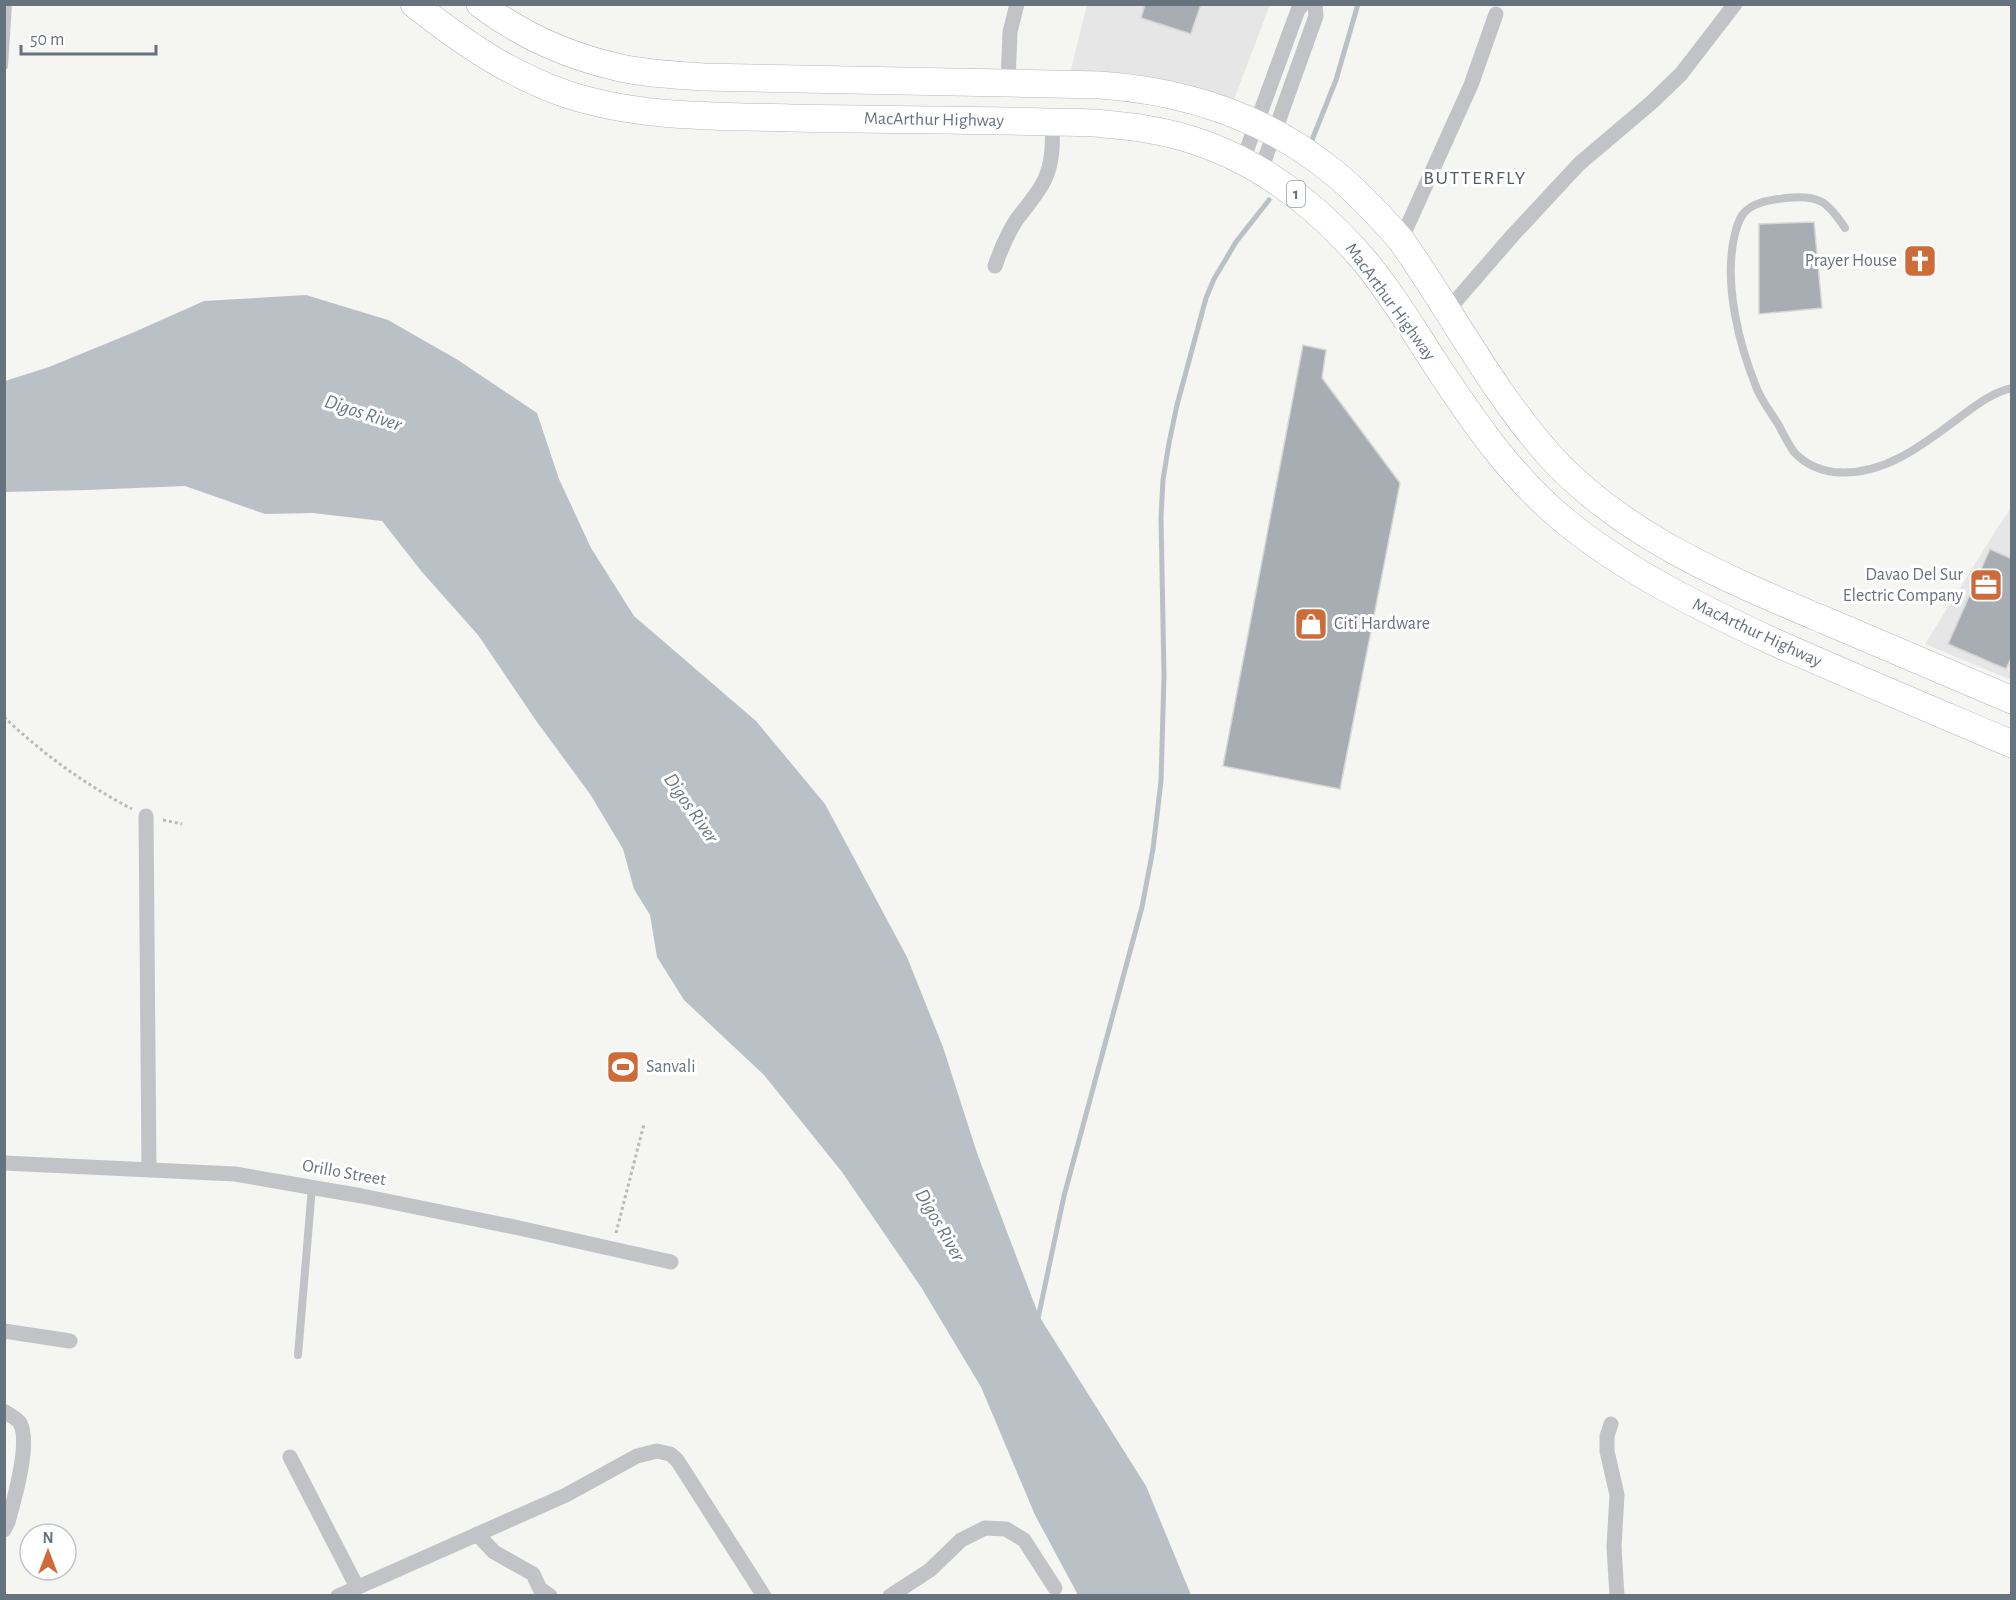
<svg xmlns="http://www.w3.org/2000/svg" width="2016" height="1600" viewBox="0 0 2016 1600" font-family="'Alegreya Sans',sans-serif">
  <rect width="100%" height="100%" fill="#f5f5f2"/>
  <path fill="#e5e6e5" d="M 1087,5 L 1270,5 L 1231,107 L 1069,78 Z
    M 2011,508 L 2011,680 L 1925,644 L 1998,527 Z"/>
  <path fill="#bac1c6" d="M 306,295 L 388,320 L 458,360 L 537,413 L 559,479 L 591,548 L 634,616 L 756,721 L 825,804 L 907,957 L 943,1047 L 977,1153 L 1039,1316 L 1146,1486 L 1191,1595 L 1078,1595 L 1035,1515 L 981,1387 L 921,1287 L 842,1172 L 764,1075 L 684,1000 L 657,957 L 650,915 L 634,889 L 623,849 L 590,794 L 537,722 L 478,635 L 422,572 L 382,521 L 313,513 L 265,514 L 185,486 L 87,490 L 5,492 L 5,381 L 49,367 L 132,333 L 204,301 Z"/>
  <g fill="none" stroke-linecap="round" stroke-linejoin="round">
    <path stroke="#bac1c6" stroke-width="5" d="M 1312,140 L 1336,80 L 1358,4
      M 1037,1323 L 1064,1196 L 1142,907 L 1153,849 L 1161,781 L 1164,676 L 1161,517 L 1163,480 L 1169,443 L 1177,405 L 1206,298 L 1214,279 L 1236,242 L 1269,200"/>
  </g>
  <path fill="#a7adb3" stroke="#d6d6d4" stroke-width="1.5" d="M 1145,4 L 1201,4 L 1191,34 L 1141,18 Z
    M 1814,222 L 1822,308 L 1759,314 L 1759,224 Z
    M 1303,345 L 1326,350 L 1322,378 L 1400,483 L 1340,789 L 1223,766 Z
    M 1990,549 L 2012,559 L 2012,656 L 2006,669 L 1948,644 Z"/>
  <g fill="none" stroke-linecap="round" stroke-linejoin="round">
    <defs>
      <path id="highway" d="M 414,4 C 461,41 508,74 566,94 C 638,118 715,116 791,118 C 892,120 994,120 1095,123 C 1112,125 1129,126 1146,129 C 1234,143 1306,193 1363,259 C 1390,291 1412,328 1435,363 C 1473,421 1512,478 1566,522 C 1629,573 1701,608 1774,642 C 1853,677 1932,710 2012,744
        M 480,4 C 521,35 571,57 621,68 C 648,74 676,75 703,77 L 1100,85 C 1185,91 1266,117 1333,172 C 1358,192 1380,216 1401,240 C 1451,311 1492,391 1550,456 C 1623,536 1727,579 1824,620 C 1886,647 1949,673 2012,700"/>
    </defs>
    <use href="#highway" stroke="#b3b6b9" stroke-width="28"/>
    <path stroke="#b8babc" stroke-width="3" stroke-dasharray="3 3" stroke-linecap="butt" d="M 4,717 C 43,754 84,784 132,809
      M 163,820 L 182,824
      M 616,1233 L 644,1124"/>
    <path stroke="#c1c3c6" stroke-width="8" d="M 4,66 L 8,4
      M 1845,228 C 1828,202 1819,194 1786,198 C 1772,200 1758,201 1747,210 C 1739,216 1736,229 1734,238 C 1724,285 1739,345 1757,389 C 1762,401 1771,413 1778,424 C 1783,433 1788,444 1794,452 C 1804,463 1819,470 1834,472 C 1883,477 1924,444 1960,417 C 1975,406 1993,392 2012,388
      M 298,1355 L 312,1187"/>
    <path stroke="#c1c3c6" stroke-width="15" d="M 1008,82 L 1010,32 L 1017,4
      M 1243,160 L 1298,10 L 1303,4
      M 1261,170 L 1316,16 L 1315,4
      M 1401,240 L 1471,85 L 1496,14
      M 995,266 C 1001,249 1007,234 1017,219 C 1026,207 1037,195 1044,181 C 1053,163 1053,142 1052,122
      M 1447,311 L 1513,235 L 1579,164 L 1652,102 L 1681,74 L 1735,4
      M 146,816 L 149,1169
      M 4,1163 L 235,1174 L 362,1196 L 519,1228 L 671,1262
      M 4,1331 L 70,1341
      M 4,1411 C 9,1415 17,1418 20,1423 C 31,1443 14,1500 8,1522 L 4,1530
      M 1611,1424 L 1607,1436 L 1607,1451 L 1617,1495 L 1614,1547 L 1617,1596
      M 290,1457 L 357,1587
      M 477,1534 L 494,1552 L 533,1574 L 540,1589 L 550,1596
      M 338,1596 L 566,1495 L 637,1456 L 657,1451 L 670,1454 L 677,1460 L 764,1596
      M 890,1596 L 930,1570 L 961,1540 L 985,1528 L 1006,1529 L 1024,1540 L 1055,1588"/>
    <use href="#highway" stroke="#fff" stroke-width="27"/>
  </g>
  <defs>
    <symbol id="church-square" viewBox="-11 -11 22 22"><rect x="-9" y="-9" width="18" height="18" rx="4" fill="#cd6b39" stroke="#fff"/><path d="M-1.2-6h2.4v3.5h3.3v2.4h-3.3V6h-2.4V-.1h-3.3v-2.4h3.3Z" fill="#fff"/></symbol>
    <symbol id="office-square" viewBox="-11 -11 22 22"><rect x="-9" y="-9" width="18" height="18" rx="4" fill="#cd6b39" stroke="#fff"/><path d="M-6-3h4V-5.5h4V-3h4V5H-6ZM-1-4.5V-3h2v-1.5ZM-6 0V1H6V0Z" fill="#fff"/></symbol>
    <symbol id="shop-square" viewBox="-11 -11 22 22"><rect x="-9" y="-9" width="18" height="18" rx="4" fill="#cd6b39" stroke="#fff"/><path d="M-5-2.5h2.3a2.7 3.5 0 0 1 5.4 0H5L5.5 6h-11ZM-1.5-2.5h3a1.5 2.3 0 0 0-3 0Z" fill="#fff"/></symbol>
    <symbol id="stadium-square" viewBox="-11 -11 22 22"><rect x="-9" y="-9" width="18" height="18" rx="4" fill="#cd6b39" stroke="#fff"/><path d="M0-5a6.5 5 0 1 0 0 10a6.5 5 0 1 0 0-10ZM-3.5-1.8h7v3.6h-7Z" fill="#fff"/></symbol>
  </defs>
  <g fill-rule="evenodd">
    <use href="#church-square" x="1901" y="242" width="38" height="38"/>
    <use href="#office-square" x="1967" y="566" width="38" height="38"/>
    <use href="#shop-square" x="1292" y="605" width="38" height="38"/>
    <use href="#stadium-square" x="604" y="1048" width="38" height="38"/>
  </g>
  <g text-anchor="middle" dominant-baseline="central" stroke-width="6" stroke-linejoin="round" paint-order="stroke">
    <rect fill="#fff" stroke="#959ca5" stroke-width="1.5" x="1287" y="181" width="18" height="26" rx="4.5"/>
    <g font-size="16" font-weight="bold" fill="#67727f">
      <text x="1296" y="194">1</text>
    </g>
    <g font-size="18" fill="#67727f" stroke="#fff">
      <text transform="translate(934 120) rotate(1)">MacArthur Highway</text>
      <text transform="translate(1390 302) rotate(54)">MacArthur Highway</text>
      <text transform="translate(1757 633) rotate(25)">MacArthur Highway</text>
      <text transform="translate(344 1173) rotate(10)">Orillo Street</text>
    </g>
    <g font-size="18" fill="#67727f" stroke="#fff" text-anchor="end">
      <text x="1897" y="261">Prayer House</text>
      <text x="1963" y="575">Davao Del Sur<tspan x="1963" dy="21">Electric Company</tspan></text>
      <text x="1334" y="624" text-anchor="start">Citi Hardware</text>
      <text x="646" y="1067" text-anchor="start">Sanvali</text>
    </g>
    <g font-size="20" letter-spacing="1.5" fill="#545c65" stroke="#fff">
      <text x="1475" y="178">BUTTERFLY</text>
    </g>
    <g font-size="20" font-style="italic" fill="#697983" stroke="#fff">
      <text transform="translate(363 413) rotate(18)">Digos River</text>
      <text transform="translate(691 808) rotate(55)">Digos River</text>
      <text transform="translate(940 1225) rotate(60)">Digos River</text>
    </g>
  </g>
  <rect width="2016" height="1600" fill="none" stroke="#67727f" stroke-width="12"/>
  <g transform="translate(48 1552)"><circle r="28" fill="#ffffff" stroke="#c2c7cc" stroke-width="1.5"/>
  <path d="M0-4.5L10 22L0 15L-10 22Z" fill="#cd6b39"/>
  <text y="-9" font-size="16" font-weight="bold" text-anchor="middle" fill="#67727f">N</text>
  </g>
  <path d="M21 45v9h135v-9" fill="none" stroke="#67727f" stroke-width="3"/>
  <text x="30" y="45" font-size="18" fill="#67727f" stroke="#ffffff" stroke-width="4.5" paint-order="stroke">50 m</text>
</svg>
